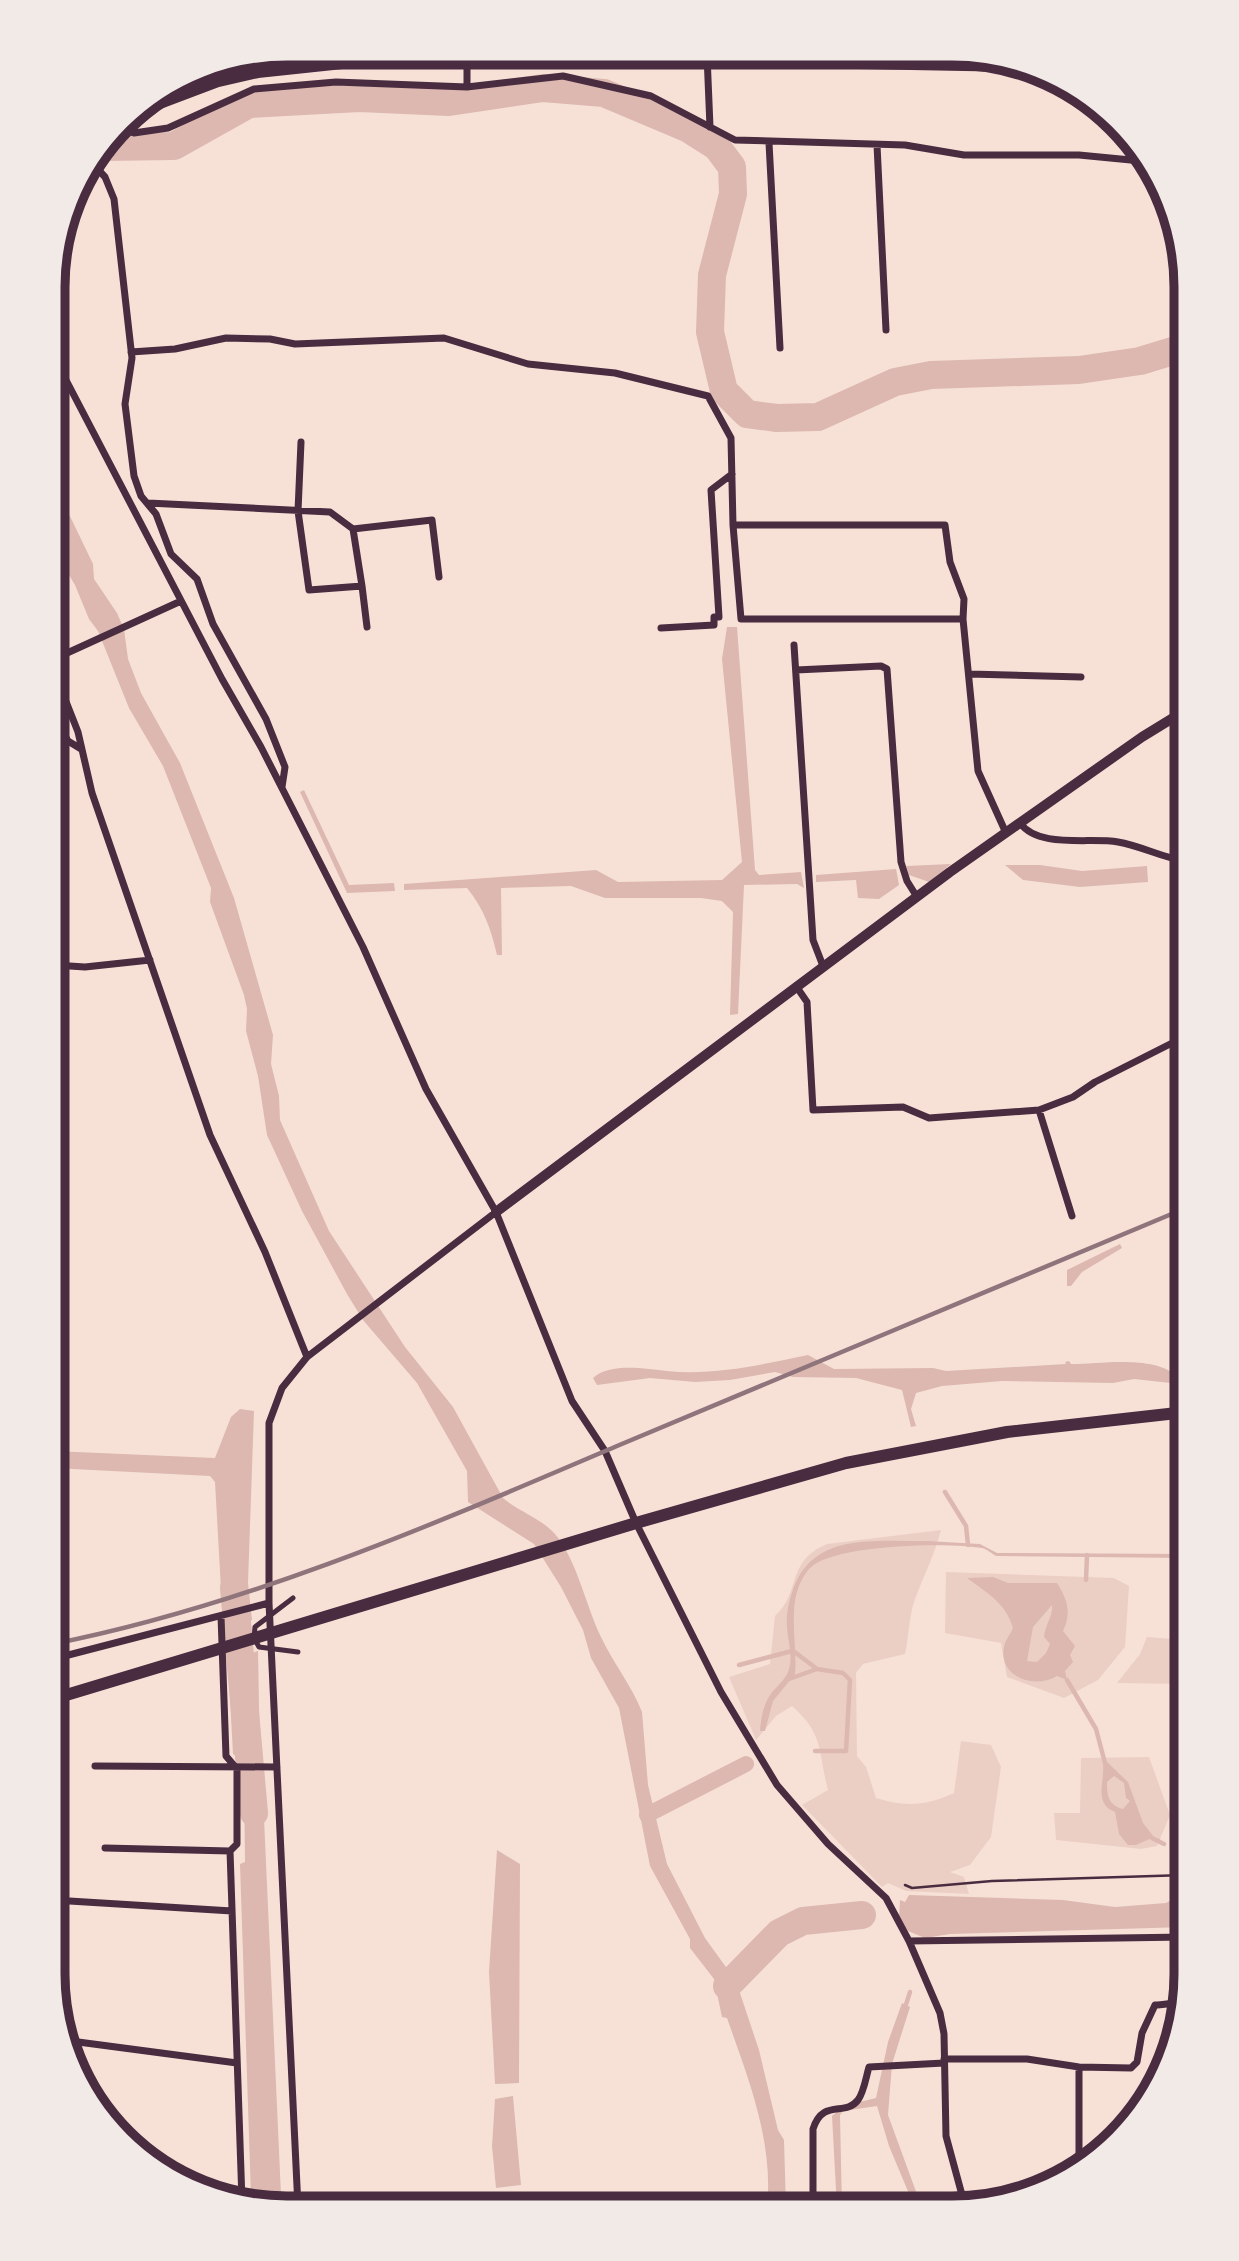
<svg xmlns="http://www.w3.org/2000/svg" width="1239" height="2261" viewBox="0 0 1239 2261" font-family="Barlow,sans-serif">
  <rect width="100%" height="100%" fill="#f7e1d7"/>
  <path fill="#ebcfc5" d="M 941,1530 C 935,1554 924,1575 915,1599 C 909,1615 909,1637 905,1654 L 863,1664 L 856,1673 L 857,1756 L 866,1767 L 876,1798 C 905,1807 926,1806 954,1793 L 961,1741 L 991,1745 L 1001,1767 L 991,1837 L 970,1865 L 950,1872 L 964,1877 L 969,1894 L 906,1891 L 888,1883 L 882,1887 L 802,1805 L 828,1790 C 818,1751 824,1734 792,1706 L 776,1716 L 756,1740 L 729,1677 L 770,1664 L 775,1616 C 802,1592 785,1562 827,1544 Z
    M 946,1572 L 1114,1578 L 1129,1586 L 1125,1647 L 1098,1680 L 1064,1698 L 1007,1677 L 1001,1643 L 945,1633 Z
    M 1147,1637 L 1186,1640 L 1186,1684 L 1117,1683 L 1140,1654 Z
    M 1149,1757 L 1170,1815 L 1157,1846 L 1141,1849 L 1056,1840 L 1054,1813 L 1080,1813 L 1081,1758 Z"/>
  <path fill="#dcb8b0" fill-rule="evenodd" d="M 54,498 L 68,512 L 93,564 L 94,579 L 117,613 L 124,629 L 128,659 L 141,693 L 180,763 L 234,898 L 273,1035 L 271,1064 L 279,1096 L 280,1120 L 329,1231 L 405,1347 L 453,1407 L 503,1498 C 519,1512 541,1518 555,1534 C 577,1560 586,1606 601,1637 C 613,1663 632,1686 642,1712 L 648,1785 L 667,1864 L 705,1938 L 736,1981 L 759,2050 L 778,2130 L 784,2140 L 786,2208 L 767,2208 C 774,2142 748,2078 727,2018 L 722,2017 L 714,1979 L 690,1948 L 690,1939 L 650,1866 L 619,1708 L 591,1658 L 583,1630 L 561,1587 L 534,1544 L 468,1502 L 467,1471 L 417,1383 L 363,1320 L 347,1294 L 302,1211 L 267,1135 L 258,1076 L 246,1031 L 247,1009 L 244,995 L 210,902 L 211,888 L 163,766 L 129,708 L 98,631 L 89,619 L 75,585 L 54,550 Z
    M 727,627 L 737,627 L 755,870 L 759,875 L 801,872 L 804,888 L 797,884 L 744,885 L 738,1014 L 730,1015 L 733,912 L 722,901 L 701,898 L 605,898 L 571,886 L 501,888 L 502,955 L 497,955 C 491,929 484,909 467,888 L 404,890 L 404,884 L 596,870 L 618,882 L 722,880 L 742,862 L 722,659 Z
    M 304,790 L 349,885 L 394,883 L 395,891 L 347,893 L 300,792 Z
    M 951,864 L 929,882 L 909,875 L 906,866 Z
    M 1005,865 L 1040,865 L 1082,871 L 1147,866 L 1148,882 L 1080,887 L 1023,880 Z
    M 896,869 L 899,885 L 879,899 L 858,898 L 856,880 L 816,882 L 816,875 Z
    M 1120,1244 L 1122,1248 L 1082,1272 L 1071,1286 L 1067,1286 L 1067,1270 Z
    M 808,1355 L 834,1369 L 933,1368 L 946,1371 L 1066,1364 L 1065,1362 L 1069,1361 L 1071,1364 C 1102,1364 1156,1354 1179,1378 L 1186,1378 L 1186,1391 L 1180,1384 L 1134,1379 L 1113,1383 L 1002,1381 L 942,1386 L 916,1393 L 911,1409 L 916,1426 L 911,1427 L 902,1390 L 856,1378 L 793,1377 L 775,1372 L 730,1380 L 695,1382 L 650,1378 L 597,1385 L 593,1378 C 610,1362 646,1369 667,1371 C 713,1376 764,1364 808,1355 Z
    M 240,1409 L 254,1411 L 248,1583 L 252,1620 L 228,1628 L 221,1589 L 215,1482 L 210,1476 L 53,1468 L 53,1451 L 215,1458 L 231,1417 Z
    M 927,1541 L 980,1544 L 997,1553 L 1186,1554 L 1186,1558 L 996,1556 C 992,1554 987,1549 982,1548 C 950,1542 830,1544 809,1569 C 784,1599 798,1639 795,1674 L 773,1701 L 765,1731 L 760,1731 C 761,1716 764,1702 773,1691 C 779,1684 787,1678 789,1669 C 794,1653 785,1633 787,1616 C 798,1532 859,1541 927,1541 Z
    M 993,1577 L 1008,1583 L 1057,1583 C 1067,1599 1072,1612 1063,1631 L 1075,1646 L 1070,1655 L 1073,1662 L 1065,1671 L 1067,1680 L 1057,1676 C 1031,1691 995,1674 1005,1643 C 1007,1638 1011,1633 1013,1628 C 1006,1603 987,1593 967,1578 ZM 1052,1605 C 1053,1617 1045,1625 1044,1637 L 1050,1644 L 1046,1653 L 1037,1662 L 1027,1661 L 1033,1627 Z
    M 258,1651 L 260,1760 L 244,1761 L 233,1754 L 228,1661 Z
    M 1107,1762 L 1128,1782 L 1143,1823 L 1154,1837 L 1136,1845 L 1128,1845 L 1119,1834 L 1115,1812 C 1093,1803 1105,1782 1103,1764 ZM 1114,1776 L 1124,1783 L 1126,1798 L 1130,1801 L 1123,1809 C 1108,1805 1107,1795 1107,1782 Z
    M 262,1774 L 281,2195 L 251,2197 L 240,1864 L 245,1862 L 244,1780 L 248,1776 Z
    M 497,1850 L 520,1864 L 519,2083 L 495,2084 L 489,1972 Z
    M 1182,1894 L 1186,1899 L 1186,1927 L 950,1934 L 925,1938 L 908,1931 L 899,1917 L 900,1900 L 905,1902 L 909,1895 L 1063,1900 L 1115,1907 L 1166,1903 Z
    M 902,2003 L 910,2007 L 892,2064 L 888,2115 L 922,2208 L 915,2208 L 889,2146 L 877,2106 L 843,2111 L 840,2115 L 842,2208 L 837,2208 L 832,2116 L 843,2106 L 876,2098 L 888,2042 Z
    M 513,2096 L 521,2185 L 496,2188 L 492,2146 L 495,2099 Z"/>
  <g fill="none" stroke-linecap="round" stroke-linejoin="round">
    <path stroke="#dcb8b0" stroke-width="4.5" d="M 945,1492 L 966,1526 L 968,1545
      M 1086,1580 L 1087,1555
      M 739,1665 L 792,1651
      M 789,1679 L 817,1669 L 792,1650
      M 1067,1680 L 1096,1729 L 1105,1763
      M 815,1751 L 846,1751 L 850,1680 L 843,1673 L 817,1669
      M 1152,1838 L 1164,1844
      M 1180,1864 L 1184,1901
      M 904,2011 L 910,1992"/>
    <path stroke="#dcb8b0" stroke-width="16" d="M 647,1815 L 746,1764"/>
    <path stroke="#dcb8b0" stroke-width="28" d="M 104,147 L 174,146 L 249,104 L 359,98 L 449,102 L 543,88 L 604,93 L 687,128 L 717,147 L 732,167 L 733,194 L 712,275 L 710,332 L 724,391 L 747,414 L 777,418 L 818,417 L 895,382 L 931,375 L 1079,370 L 1140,361 L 1186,347
      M 234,1588 L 254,1813
      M 727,1986 L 779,1933 L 803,1921 L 862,1915"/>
    <path stroke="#4a2c40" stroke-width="2.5" d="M 905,1885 L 912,1888 L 992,1881 L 1186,1875"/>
    <path stroke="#4a2c40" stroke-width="5" d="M 293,1598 L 255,1627 L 254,1638 L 259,1647 L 298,1652"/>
    <path stroke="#4a2c40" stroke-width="7" d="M 707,55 L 710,127
      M 467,87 L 467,54
      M 119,128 L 134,133 L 168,128 L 254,89 L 336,82 L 467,87 L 563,76 L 651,96 L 735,140 L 905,145 L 964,155 L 1079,155 L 1141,161
      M 769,143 L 780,348
      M 877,145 L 886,330
      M 92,163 L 105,177 L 114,199 L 132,358 L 125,404 L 134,476 L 141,496 L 156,514 L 171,554 L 197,579 L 213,624 L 266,719 L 285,767 L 282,787
      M 131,352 L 175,349 L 226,338 L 270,339 L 295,344 L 444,338 L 528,364 L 615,373 L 708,396 L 731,438 L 733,525 L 741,619 L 963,619 L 978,771 L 1006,833
      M 54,357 L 222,679 L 261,747 L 363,947 L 426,1089 L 496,1212 L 572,1401 L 605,1451 L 636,1523 L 721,1692 L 777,1785 L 828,1844 L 886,1898 L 909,1941 L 940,2013 L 944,2034 L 946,2136 L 965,2206
      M 301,442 L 298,511 L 309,590 L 362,586 L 353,529
      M 148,503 L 330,512 L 353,529 L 432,520 L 439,577
      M 733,525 L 945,525 L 950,562 L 964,599 L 963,619
      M 362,586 L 367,627
      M 661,628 L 714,625 L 714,617 L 719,617 L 711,490 L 732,474
      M 794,645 L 813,940 L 823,966
      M 54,659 L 181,601
      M 796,670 L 881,666 L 887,669 L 901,862 L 907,881 L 917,897
      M 54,671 L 78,732 L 92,793 L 210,1135 L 265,1252 L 307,1357
      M 969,674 L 1081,677
      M 54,721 L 57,722 L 68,741 L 81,749
      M 1020,823 C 1039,849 1090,837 1118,842 C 1142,846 1162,858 1186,861
      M 54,965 L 85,967 L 150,960
      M 796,986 L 807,1002 L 813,1110 L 903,1107 L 929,1118 L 1039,1110 L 1073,1097 L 1095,1082 L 1186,1036
      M 1039,1110 L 1072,1216
      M 221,1616 L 226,1756 L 237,1769 L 237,1844 L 230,1851 L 242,2201
      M 53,1659 L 269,1603
      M 95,1766 L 277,1767
      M 105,1848 L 230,1851
      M 53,1900 L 232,1911
      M 909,1941 L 1186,1937
      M 63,2040 L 237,2063
      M 944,2059 L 1027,2059 L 1079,2067 L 1131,2068 L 1137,2062 L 1142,2033 L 1155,2005 C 1167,2004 1179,2005 1185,1994
      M 1079,2067 L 1079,2169
      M 250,2204 L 298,2201
      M 298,2207 L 269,1603 L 269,1423 L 282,1388 L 307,1357 L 496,1212
      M 813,2208 L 813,2129 C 823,2098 845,2117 858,2100 C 864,2092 866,2077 869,2067 L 944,2063"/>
    <path stroke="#4a2c40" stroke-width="10" d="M 496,1212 L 950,872 L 1142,737 L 1186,710"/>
    <path stroke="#4a2c40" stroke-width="10" d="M 743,55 L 858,64 L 1017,67
      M 128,116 L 218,82 L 258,73 L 446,53"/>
    <path stroke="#4a2c40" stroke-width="12" d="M 53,1699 L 636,1523 L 846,1463 L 1007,1432 L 1186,1412"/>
    <path stroke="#8f747c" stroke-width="4.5" d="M 53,1644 C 249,1605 434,1524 617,1446 C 807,1367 996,1287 1186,1208"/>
  </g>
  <path d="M0 0H1239V2261H0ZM287 65H952A222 222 0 0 1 1174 287V1974A222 222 0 0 1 952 2196H287A222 222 0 0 1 65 1974V287A222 222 0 0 1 287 65Z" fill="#f1eae7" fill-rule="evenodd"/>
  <path fill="none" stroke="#4a2c40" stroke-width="9" d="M287 65H952A222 222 0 0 1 1174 287V1974A222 222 0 0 1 952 2196H287A222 222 0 0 1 65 1974V287A222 222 0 0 1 287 65Z"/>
</svg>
